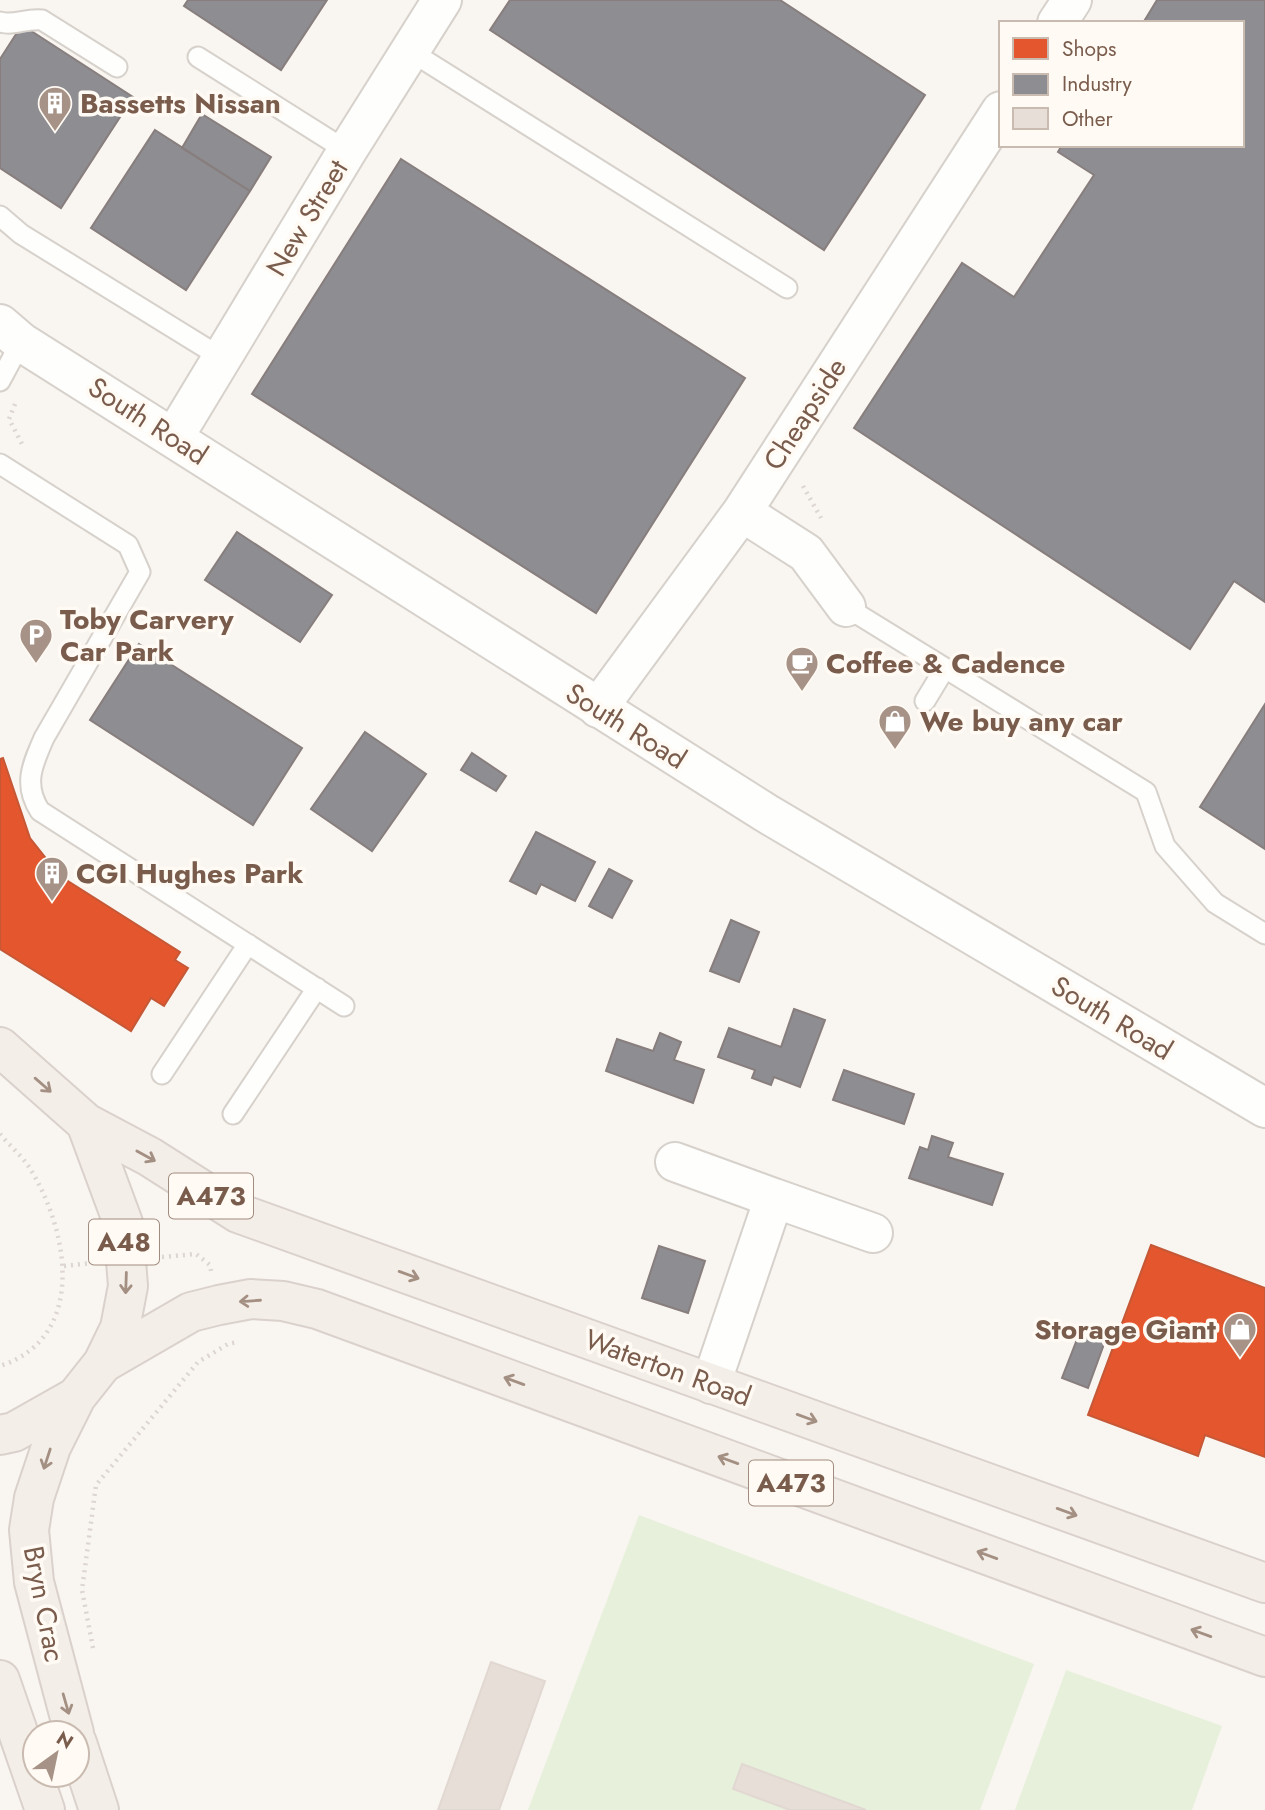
<svg xmlns="http://www.w3.org/2000/svg" width="1265" height="1810" viewBox="0 0 1265 1810" font-family="Jost,sans-serif">
  <rect width="100%" height="100%" fill="#f9f5f0"/>
  <path fill="#e7f0db" d="M 639,1515 L 1034,1664 L 980,1810 L 528,1810 Z
    M 1066,1670 L 1222,1726 L 1192,1810 L 1015,1810 Z"/>
  <path fill="#e4572e" stroke="#c45837" stroke-width="2" d="M 3,758 L 30,838 L 60,876 L 180,952 L 175,960 L 188,968 L 164,1006 L 151,998 L 131,1031 L 0,949 L 0,759 Z
    M 1151,1245 L 1265,1288 L 1265,1457 L 1205,1435 L 1198,1456 L 1088,1415 Z"/>
  <path fill="#8d8d92" stroke="#877e7d" stroke-width="2" d="M 188,0 L 327,0 L 281,70 L 184,6 Z
    M 510,0 L 780,0 L 925,95 L 824,250 L 490,30 Z
    M 1157,0 L 1265,0 L 1265,602 L 1234,581 L 1190,649 L 854,428 L 962,263 L 1014,297 L 1094,175 L 1058,152 L 1062,145 L 1242,145 L 1242,23 L 1143,23 Z
    M 22,25 L 133,97 L 61,208 L 0,168 L 0,59 Z
    M 202,114 L 271,157 L 250,191 L 182,148 Z
    M 155,130 L 250,191 L 186,290 L 91,228 Z
    M 401,159 L 745,378 L 596,613 L 252,394 Z
    M 237,532 L 332,595 L 300,642 L 205,580 Z
    M 139,644 L 302,748 L 253,825 L 90,720 Z
    M 1265,704 L 1265,849 L 1200,807 Z
    M 365,732 L 426,774 L 372,851 L 311,809 Z
    M 472,753 L 506,776 L 496,791 L 461,770 Z
    M 536,832 L 595,862 L 575,901 L 541,884 L 536,894 L 510,881 Z
    M 609,869 L 632,881 L 612,918 L 589,906 Z
    M 731,920 L 759,932 L 739,982 L 710,971 Z
    M 794,1009 L 825,1020 L 800,1087 L 774,1077 L 771,1085 L 752,1078 L 755,1070 L 718,1057 L 729,1028 L 781,1047 Z
    M 660,1033 L 681,1042 L 674,1060 L 704,1070 L 693,1103 L 606,1071 L 617,1039 L 653,1051 Z
    M 844,1070 L 914,1094 L 904,1124 L 833,1100 Z
    M 932,1136 L 953,1143 L 948,1157 L 1003,1174 L 992,1205 L 909,1178 L 920,1147 L 928,1150 Z
    M 659,1246 L 705,1261 L 688,1313 L 642,1298 Z
    M 1083,1324 L 1108,1333 L 1088,1388 L 1062,1378 Z"/>
  <path fill="#e6ded7" stroke="#e2d8d2" stroke-width="2" d="M 491,1662 L 545,1681 L 499,1810 L 438,1810 Z
    M 742,1764 L 866,1810 L 790,1810 L 733,1789 Z"/>
  <g fill="none" stroke-linecap="round" stroke-linejoin="round">
    <defs>
      <path id="service" d="M 0,22 C 14,26 26,18 42,20 L 117,67
        M 410,51 L 787,288
        M 198,57 L 347,151
        M 0,216 L 21,234 L 222,358
        M 0,381 L 21,342
        M 0,464 L 128,545 L 140,572 L 44,738 C 32,765 23,785 40,811 L 344,1006
        M 846,607 L 1146,792 L 1165,846 L 1215,903 L 1265,934
        M 925,701 L 945,668
        M 162,1074 L 248,944
        M 233,1114 L 317,988"/>
      <path id="minor" d="M 1057,23 L 1072,0
        M 0,324 L 21,342 L 766,813 L 1265,1108
        M 174,437 L 347,151 L 442,0
        M 742,512 L 806,553 L 846,607
        M 598,708 L 742,512 L 1001,111
        M 675,1162 L 774,1198
        M 711,1384 L 774,1198 L 873,1233"/>
      <path id="primary" d="M 0,1047 L 86,1123 L 123,1223 L 128,1286 L 120,1328 L 103,1363 L 76,1397 L 14,1432 L 0,1435
        M 86,1123 L 150,1157 L 238,1213 L 1265,1583
        M 103,1363 L 191,1312 L 219,1305 L 251,1299 L 283,1301 L 317,1309 L 1265,1657
        M 0,1680 L 45,1810
        M 74,1733 L 34,1582 L 29,1530 L 34,1498 L 51,1447 L 76,1397
        M 77,1743 L 99,1810"/>
    </defs>
    <use href="#service" stroke="#d7d1cb" stroke-width="23"/>
    <use href="#minor" stroke="#d7d1cb" stroke-width="42"/>
    <use href="#primary" stroke="#dad1cc" stroke-width="42"/>
    <path stroke="#dcd5d0" stroke-width="4.5" stroke-dasharray="2 5" stroke-linecap="butt" d="M 15,404 L 9,419 L 22,444
      M 803,486 L 821,518
      M 0,1134 C 9,1145 21,1155 29,1167 C 68,1228 89,1337 0,1366
      M 162,1257 L 196,1254 L 210,1265 L 211,1271
      M 64,1266 L 91,1263
      M 93,1648 L 82,1590 L 96,1485 L 198,1362 L 228,1344 L 238,1342"/>
    <use href="#service" stroke="#fefefd" stroke-width="19"/>
    <use href="#minor" stroke="#fefefd" stroke-width="38"/>
    <use href="#primary" stroke="#f3eee8" stroke-width="38"/>
  </g>
  <defs><path id="oneway-shaft" d="M-6 0H5M1.5-3L5.5 0L1.5 3" fill="none" stroke-width="1.6" stroke-linecap="round" stroke-linejoin="round" transform="scale(1.75)"/></defs>
  <g stroke="#a48f83">
    <use href="#oneway-shaft" transform="translate(43 1085) rotate(41)"/>
    <use href="#oneway-shaft" transform="translate(146 1156) rotate(29)"/>
    <use href="#oneway-shaft" transform="translate(409 1275) rotate(20)"/>
    <use href="#oneway-shaft" transform="translate(126 1283) rotate(92)"/>
    <use href="#oneway-shaft" transform="translate(250 1301) rotate(176)"/>
    <use href="#oneway-shaft" transform="translate(514 1381) rotate(-160)"/>
    <use href="#oneway-shaft" transform="translate(807 1418) rotate(20)"/>
    <use href="#oneway-shaft" transform="translate(47 1459) rotate(108)"/>
    <use href="#oneway-shaft" transform="translate(728 1460) rotate(-160)"/>
    <use href="#oneway-shaft" transform="translate(1067 1512) rotate(20)"/>
    <use href="#oneway-shaft" transform="translate(987 1555) rotate(-160)"/>
    <use href="#oneway-shaft" transform="translate(1201 1633) rotate(-160)"/>
    <use href="#oneway-shaft" transform="translate(66 1704) rotate(74)"/>
  </g>
  <defs>
    <symbol id="building-pin" viewBox="-11 -11 22 30"><path d="M0 17L-7.5 6A9.5 9.5 0 1 1 7.5 6Z" fill="#a69286" stroke="#fffaf3"/><path d="M-4-6H4V6H1V3H-1V6H-4ZM-2.5-4.3h1.7v1.8h-1.7ZM.8-4.3h1.7v1.8H.8ZM-2.5-1h1.7V.8h-1.7ZM.8-1h1.7V.8H.8Z" fill="#fff"/></symbol>
    <symbol id="parking-pin" viewBox="-11 -11 22 30"><path d="M0 17L-7.5 6A9.5 9.5 0 1 1 7.5 6Z" fill="#a69286" stroke="#fffaf3"/><path d="M-3.5-5.5H1a3.5 3.5 0 0 1 0 7H-1V5.5H-3.5ZM-1-3.4V-.6H.8a1.4 1.4 0 0 0 0-2.8Z" fill="#fff"/></symbol>
    <symbol id="cafe-pin" viewBox="-11 -11 22 30"><path d="M0 17L-7.5 6A9.5 9.5 0 1 1 7.5 6Z" fill="#a69286" stroke="#fffaf3"/><path d="M-5.5-4.5H6V0H3Q3 3.5 0 3.5H-2.5Q-5.5 3.5-5.5 0ZM3-3.2v2h1.7v-2ZM-6 4.5H4V6H-6Z" fill="#fff"/></symbol>
    <symbol id="shop-pin" viewBox="-11 -11 22 30"><path d="M0 17L-7.5 6A9.5 9.5 0 1 1 7.5 6Z" fill="#a69286" stroke="#fffaf3"/><path d="M-5-2.5h2.3a2.7 3.5 0 0 1 5.4 0H5L5.5 6h-11ZM-1.5-2.5h3a1.5 2.3 0 0 0-3 0Z" fill="#fff"/></symbol>
  </defs>
  <g fill-rule="evenodd">
    <use href="#building-pin" x="36" y="84" width="38" height="52"/>
    <use href="#parking-pin" x="17" y="616" width="38" height="52"/>
    <use href="#cafe-pin" x="783" y="644" width="38" height="52"/>
    <use href="#shop-pin" x="876" y="702" width="38" height="52"/>
    <use href="#building-pin" x="33" y="854" width="38" height="52"/>
    <use href="#shop-pin" x="1221" y="1310" width="38" height="52"/>
  </g>
  <g text-anchor="middle" dominant-baseline="central" stroke-width="7" stroke-linejoin="round" paint-order="stroke">
    <g fill="#fffaf3" stroke="#a28b7f" stroke-width="2">
      <rect x="169" y="1173.5" width="84" height="45" rx="5"/>
      <rect x="89" y="1219.5" width="70" height="45" rx="5"/>
      <rect x="749" y="1460.5" width="84" height="45" rx="5"/>
    </g>
    <g font-size="26" font-weight="bold" fill="#7a5c4d">
      <text x="211" y="1196">A473</text>
      <text x="124" y="1242">A48</text>
      <text x="791" y="1483">A473</text>
    </g>
    <g font-size="28" font-weight="bold" fill="#7a5c4d" stroke="#fffaf3" text-anchor="start">
      <text x="80" y="103">Bassetts Nissan</text>
      <text x="60" y="619">Toby Carvery<tspan x="60" dy="32">Car Park</tspan></text>
      <text x="826" y="663">Coffee &amp; Cadence</text>
      <text x="920" y="721">We buy any car</text>
      <text x="76" y="873">CGI Hughes Park</text>
      <text x="1216" y="1329" text-anchor="end">Storage Giant</text>
    </g>
    <g font-size="28" fill="#7a5c4d" stroke="#fffaf3">
      <text transform="translate(307 218) rotate(-59)">New Street</text>
      <text transform="translate(805 414) rotate(-57)">Cheapside</text>
      <text transform="translate(148 421) rotate(33)">South Road</text>
      <text transform="translate(626 726) rotate(32)">South Road</text>
      <text transform="translate(1112 1018) rotate(31)">South Road</text>
      <text transform="translate(668 1368) rotate(20)">Waterton Road</text>
      <text transform="translate(44 1604) rotate(79)">Bryn Crac</text>
    </g>
  </g>
  <rect x="999" y="21" width="245" height="126" fill="#fffaf3" stroke="#cabbb1" stroke-width="2"/>
  <rect x="1013" y="38" width="35" height="21" fill="#e4572e" stroke="#cabbb1" stroke-width="2"/>
  <text x="1062" y="56" font-size="21" fill="#7a5c4d">Shops</text>
  <rect x="1013" y="74" width="35" height="21" fill="#8d8d92" stroke="#cabbb1" stroke-width="2"/>
  <text x="1062" y="91" font-size="21" fill="#7a5c4d">Industry</text>
  <rect x="1013" y="108" width="35" height="21" fill="#e6ded7" stroke="#cabbb1" stroke-width="2"/>
  <text x="1062" y="126" font-size="21" fill="#7a5c4d">Other</text>
  <g transform="translate(56 1754) rotate(33)"><circle r="33" fill="#fffaf3" stroke="#cabbb1" stroke-width="2"/>
  <path d="M0-5L12 26L0 18L-12 26Z" fill="#a69286"/>
  <text y="-10" font-size="19" font-weight="bold" text-anchor="middle" fill="#7a5c4d">N</text>
  </g>
</svg>
